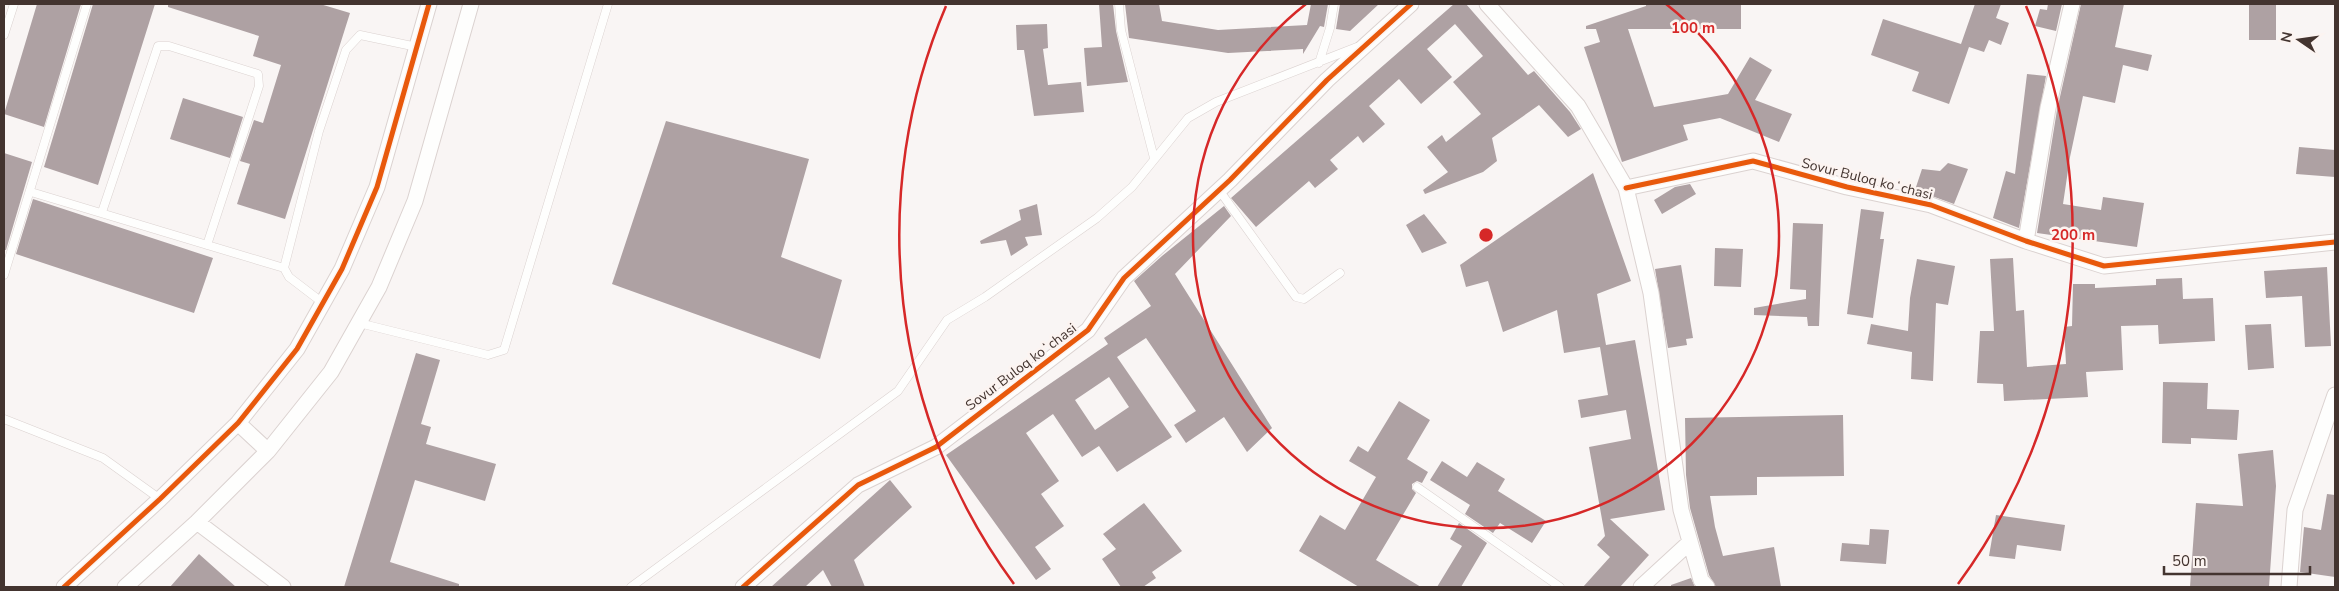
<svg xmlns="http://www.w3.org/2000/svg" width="2339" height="591" viewBox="0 0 2339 591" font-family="'Nunito Sans',sans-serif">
  <rect width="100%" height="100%" fill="#f9f5f4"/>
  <path fill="#aea1a3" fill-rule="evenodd" d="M 37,4 L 81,4 L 44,127 L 4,114 Z
    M 93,4 L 155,4 L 98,185 L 44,167 Z
    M 168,4 L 320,4 L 350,13 L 285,219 L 237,204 L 250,164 L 240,161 L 254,120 L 263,123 L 281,65 L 253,56 L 259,36 L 168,7 Z
    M 1099,4 L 1113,4 L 1116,31 L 1128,82 L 1087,86 L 1084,48 L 1102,47 Z
    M 1125,4 L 1159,4 L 1162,21 L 1218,30 L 1307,25 L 1311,4 L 1328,4 L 1324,27 L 1320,26 L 1303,54 L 1303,49 L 1228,53 L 1129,38 Z
    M 1340,4 L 1379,4 L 1350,31 L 1336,29 Z
    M 1454,4 L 1466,4 L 1528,75 L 1534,71 L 1570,112 L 1581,129 L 1568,137 L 1539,105 L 1492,138 L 1497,161 L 1483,172 L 1425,194 L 1423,190 L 1448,172 L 1427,147 L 1442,135 L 1446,142 L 1481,114 L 1453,82 L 1483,56 L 1455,24 L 1427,49 L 1452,77 L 1421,104 L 1399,79 L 1369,106 L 1385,124 L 1363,143 L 1358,136 L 1330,160 L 1338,169 L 1315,188 L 1309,181 L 1256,227 L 1231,198 Z
    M 1646,4 L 1741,4 L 1741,29 L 1628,29 L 1654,107 L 1728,94 L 1750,57 L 1772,70 L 1755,100 L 1792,114 L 1779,142 L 1720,118 L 1683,125 L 1688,140 L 1622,162 L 1584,47 L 1600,42 L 1596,29 L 1586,29 L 1586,26 L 1646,6 Z
    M 1975,4 L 2001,4 L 1996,18 L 2009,23 L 2001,45 L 1989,40 L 1984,52 L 1969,47 L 1949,104 L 1912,91 L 1919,72 L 1871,55 L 1883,19 L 1961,44 Z
    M 2048,4 L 2062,4 L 2056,31 L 2035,26 L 2040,9 L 2047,10 Z
    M 2081,4 L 2124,4 L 2115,47 L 2152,55 L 2148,71 L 2123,65 L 2115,103 L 2083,96 L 2070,157 L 2063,204 L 2101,210 L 2103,197 L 2144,203 L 2137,247 L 2037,233 L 2057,110 Z
    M 2249,4 L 2276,4 L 2276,40 L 2249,40 Z
    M 1047,24 L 1048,48 L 1043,49 L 1048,85 L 1081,82 L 1084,112 L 1034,116 L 1024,50 L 1017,50 L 1016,25 Z
    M 2027,74 L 2046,76 L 2019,228 L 1993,218 L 2006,171 L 2015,174 Z
    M 183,98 L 243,117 L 230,158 L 170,139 Z
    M 666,121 L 809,159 L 781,257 L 842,280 L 820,359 L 612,284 Z
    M 2299,147 L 2335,150 L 2335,177 L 2296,174 Z
    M 4,153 L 32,162 L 6,250 L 4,250 Z
    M 1948,163 L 1968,169 L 1954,204 L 1915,190 L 1922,169 L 1940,171 Z
    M 1593,173 L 1631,281 L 1597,294 L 1606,345 L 1635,340 L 1665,510 L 1610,519 L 1649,555 L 1620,587 L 1583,587 L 1610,557 L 1597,545 L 1605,536 L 1589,447 L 1631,439 L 1626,410 L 1581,418 L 1578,400 L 1608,395 L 1600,347 L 1564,353 L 1557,310 L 1503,332 L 1488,281 L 1466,287 L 1460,265 Z
    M 1690,184 L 1696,194 L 1662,214 L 1654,200 L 1675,187 Z
    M 33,199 L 213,258 L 194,313 L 16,254 Z
    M 1037,204 L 1042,235 L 1025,237 L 1028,245 L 1011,256 L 1006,240 L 981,244 L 980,241 L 1021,220 L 1019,210 Z
    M 1224,206 L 1231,216 L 1175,274 L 1272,428 L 1247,452 L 1224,417 L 1186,443 L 1174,425 L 1196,411 L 1146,338 L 1117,357 L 1172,437 L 1117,472 L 1099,446 L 1082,457 L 1053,414 L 1026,433 L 1059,481 L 1041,494 L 1064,526 L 1035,547 L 1051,569 L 1036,580 L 946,455 L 1108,344 L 1104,338 L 1151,306 L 1134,281 L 1162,256 ZM 1109,377 L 1129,407 L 1095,430 L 1075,400 Z
    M 1861,209 L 1884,212 L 1880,239 L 1884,239 L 1873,318 L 1847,314 Z
    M 1424,214 L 1447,243 L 1422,253 L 1406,225 Z
    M 1793,223 L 1823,224 L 1819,326 L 1808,326 L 1807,317 L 1754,315 L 1754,308 L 1806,299 L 1806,290 L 1790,289 Z
    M 1715,248 L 1743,249 L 1741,287 L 1714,286 Z
    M 2013,258 L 2016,311 L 2024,310 L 2027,367 L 2066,364 L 2064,327 L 2072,326 L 2073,284 L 2095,284 L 2095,288 L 2156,285 L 2156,279 L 2182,278 L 2183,299 L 2213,298 L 2215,341 L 2159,344 L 2158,325 L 2121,326 L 2123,370 L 2086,372 L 2088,397 L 2004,401 L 2003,384 L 1977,383 L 1980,331 L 1994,331 L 1990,259 Z
    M 1917,259 L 1955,266 L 1948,305 L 1936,303 L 1933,381 L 1911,379 L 1912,352 L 1867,344 L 1871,324 L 1908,331 L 1910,298 Z
    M 1681,265 L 1693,338 L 1686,339 L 1687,345 L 1668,348 L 1655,269 Z
    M 2327,267 L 2331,346 L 2305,347 L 2302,296 L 2266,298 L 2264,271 Z
    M 2271,324 L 2274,368 L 2248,370 L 2245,325 Z
    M 416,353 L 440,360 L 421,424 L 431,427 L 426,444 L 496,464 L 485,501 L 415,480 L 390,562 L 459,584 L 459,587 L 344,587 Z
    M 2163,382 L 2208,383 L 2207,409 L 2239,410 L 2237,440 L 2191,438 L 2191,444 L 2162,443 Z
    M 1399,401 L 1430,420 L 1407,459 L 1428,472 L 1422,483 L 1417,481 L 1412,484 L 1412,489 L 1416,493 L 1376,560 L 1421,587 L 1359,587 L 1299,551 L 1320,515 L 1345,530 L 1376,477 L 1349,461 L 1358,446 L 1368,452 Z
    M 1843,415 L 1844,476 L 1757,477 L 1757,495 L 1710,496 L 1715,527 L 1723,556 L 1774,547 L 1781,587 L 1716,587 L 1709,575 L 1690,508 L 1686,475 L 1685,418 Z
    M 2273,450 L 2276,486 L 2269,587 L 2190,587 L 2196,503 L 2243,506 L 2238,454 Z
    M 1442,461 L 1467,477 L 1477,462 L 1505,479 L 1498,491 L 1546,521 L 1532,543 L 1500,523 L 1493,533 L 1465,514 L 1470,505 L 1430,480 Z
    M 890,480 L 912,507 L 854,560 L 865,587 L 832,587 L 823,570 L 805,587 L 771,587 Z
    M 2327,494 L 2335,495 L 2335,577 L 2300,572 L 2304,527 L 2321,530 Z
    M 1144,503 L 1182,551 L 1152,572 L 1156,578 L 1143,587 L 1121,587 L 1102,559 L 1116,549 L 1103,534 Z
    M 1996,515 L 2065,525 L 2061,551 L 2017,545 L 2015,559 L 1989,556 Z
    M 1459,523 L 1487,543 L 1461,587 L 1437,587 L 1462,546 L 1450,539 Z
    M 1870,529 L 1889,530 L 1886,564 L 1840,561 L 1842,543 L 1869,545 Z
    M 199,554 L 236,587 L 170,587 Z
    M 1691,578 L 1695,587 L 1671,587 L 1671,585 Z"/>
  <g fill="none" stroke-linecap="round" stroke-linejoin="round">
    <defs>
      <path id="service" d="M 1119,4 L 1121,30 L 1154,158
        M 4,35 L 14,4
        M 1319,63 L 1330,28 L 1334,4
        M 1219,190 L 1296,297 L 1304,299 L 1340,273
        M 31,192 L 284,268
        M 102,212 L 158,46 L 169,46 L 258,74 L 259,86 L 207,245
        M 4,275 L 87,4
        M 323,303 L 289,277 L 284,268 L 319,131 L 346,50 L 360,35 L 417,47
        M 359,323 L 488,355 L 504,350 L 608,4
        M 4,419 L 103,458 L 160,499
        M 1417,487 L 1560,587
        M 631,587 L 898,391 L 947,320 L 985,297 L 1097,218 L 1132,187 L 1188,118 L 1216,102 L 1357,47"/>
      <path id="minor" d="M 1487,4 L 1578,106 L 1626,188 L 1651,293 L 1681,510 L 1701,580 L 1707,587
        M 1626,188 L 1753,161 L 1847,187 L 1931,205 L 2026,241 L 2104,266 L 2335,242
        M 2026,241 L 2048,108 L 2072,4
        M 238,423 L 268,451
        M 197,522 L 283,587
        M 64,587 L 160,499 L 238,423 L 297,349 L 342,269 L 377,187 L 429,4
        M 125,587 L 197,522 L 268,451 L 331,372 L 379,287 L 415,201 L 471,4
        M 743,587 L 858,485 L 936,447 L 1088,330 L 1124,278 L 1230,180 L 1327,80 L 1411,4
        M 1641,587 L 1690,542
        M 2289,587 L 2295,510 L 2335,395"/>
    </defs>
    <use href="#service" stroke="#dbd2d0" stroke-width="9"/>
    <use href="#minor" stroke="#dbd2d0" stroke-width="17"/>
    <use href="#service" stroke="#fefefd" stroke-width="8"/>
    <use href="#minor" stroke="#fefefd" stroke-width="15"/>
    <defs>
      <path id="cycleway" d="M 1626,188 L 1753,161 L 1847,187 L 1931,205 L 2026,241 L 2104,266 L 2335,242
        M 64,587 L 160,499 L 238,423 L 297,349 L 342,269 L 377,187 L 429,4
        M 743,587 L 858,485 L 936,447 L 1088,330 L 1124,278 L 1230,180 L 1327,80 L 1411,4"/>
    </defs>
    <use href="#cycleway" stroke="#fcf4f1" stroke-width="8"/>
    <use href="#cycleway" stroke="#e8590c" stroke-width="5"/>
  </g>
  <g fill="none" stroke="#d62828" stroke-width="2.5">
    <path d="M1666 4A293 293 0 1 1 1306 4"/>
    <path d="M1014 584A587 587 0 0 1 946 6M2026 6A587 587 0 0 1 1958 584"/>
  </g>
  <g text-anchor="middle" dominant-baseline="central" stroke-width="5" stroke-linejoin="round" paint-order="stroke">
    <g font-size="14" fill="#43342f" stroke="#fcf4f1">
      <text transform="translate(1867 179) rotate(14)">Sovur Buloq koʻchasi</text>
      <text transform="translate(1021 367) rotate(-37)">Sovur Buloq koʻchasi</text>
    </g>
  </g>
  <circle cx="1486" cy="235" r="8" fill="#d62828" stroke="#fcf4f1" stroke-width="2.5"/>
  <g font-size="15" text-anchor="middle" font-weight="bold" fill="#d62828" stroke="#fcf4f1" stroke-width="5" stroke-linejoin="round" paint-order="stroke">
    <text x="1693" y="33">100 m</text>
    <text x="2073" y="240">200 m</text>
  </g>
  <rect width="2339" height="591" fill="none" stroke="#43342f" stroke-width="10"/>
  <g transform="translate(2299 40) rotate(283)" stroke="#fcf4f1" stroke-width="4" paint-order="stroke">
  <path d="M0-4L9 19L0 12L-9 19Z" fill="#43342f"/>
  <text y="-8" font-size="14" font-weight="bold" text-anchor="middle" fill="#43342f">N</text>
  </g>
  <path d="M2164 566v8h146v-8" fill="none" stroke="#43342f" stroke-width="2.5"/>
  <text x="2172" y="566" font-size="15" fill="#43342f" stroke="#fcf4f1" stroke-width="4" paint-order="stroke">50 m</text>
</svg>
